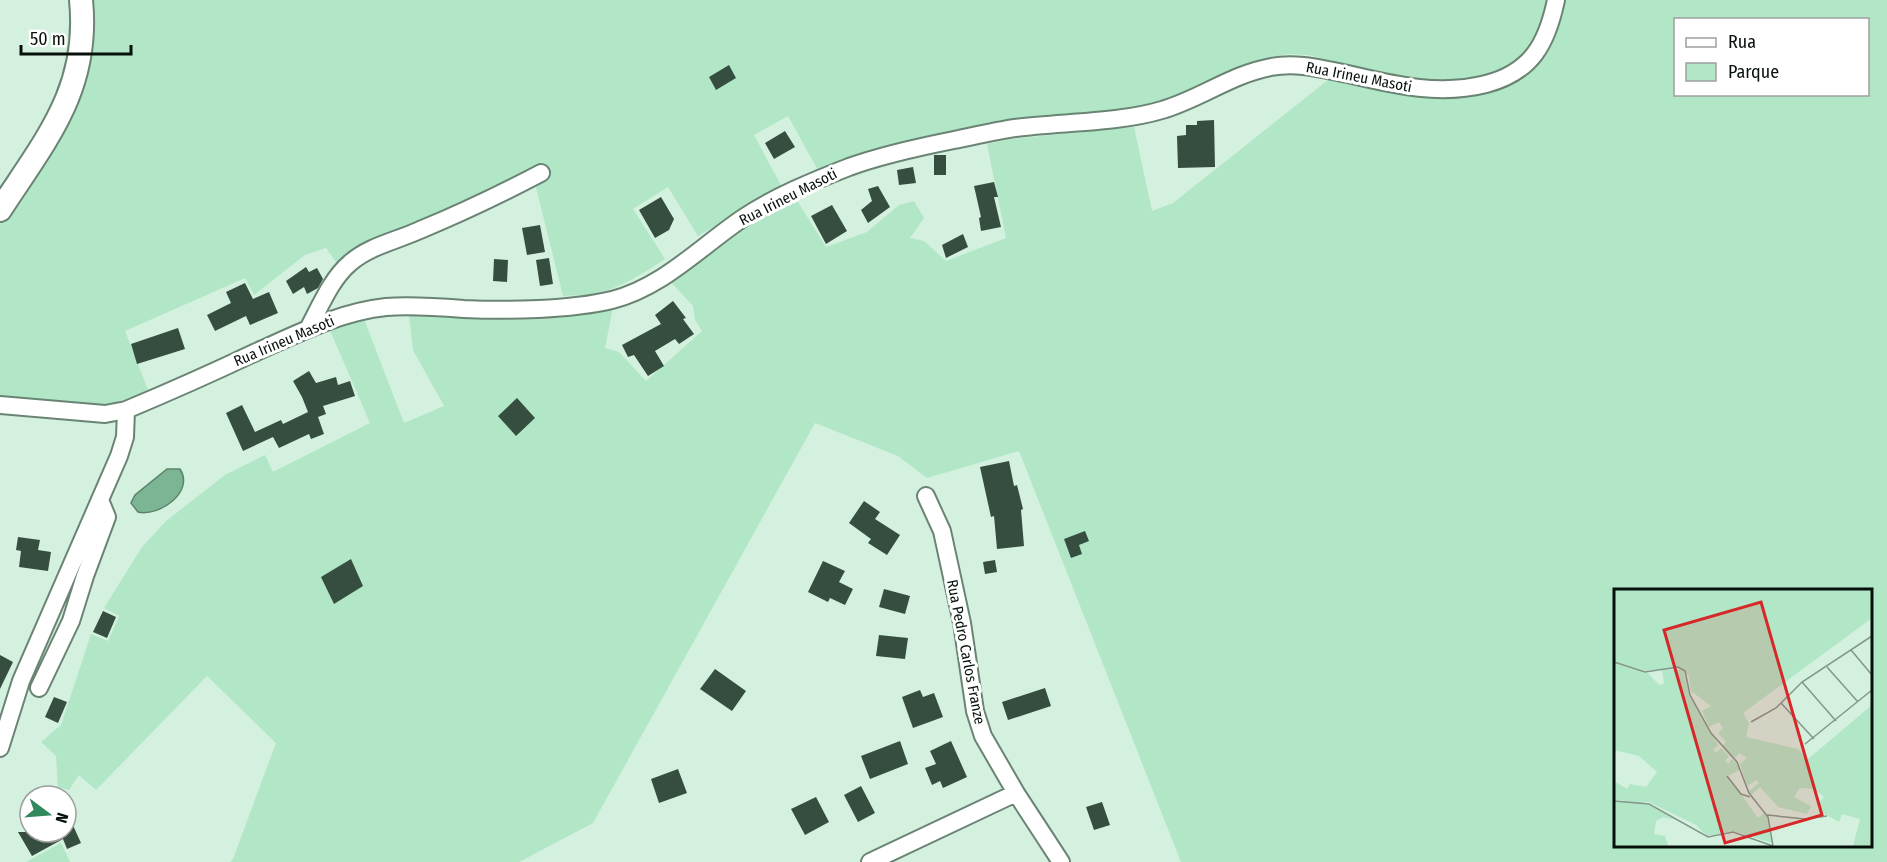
<svg xmlns="http://www.w3.org/2000/svg" width="1887" height="862" viewBox="0 0 1887 862" font-family="'Fira Sans Condensed',sans-serif">
  <rect width="100%" height="100%" fill="#d4f0de"/>
  <path fill="#b1e7c6" fill-rule="evenodd" d="M 91,0 L 1551,0 L 1532,50 L 1515,65 L 1495,74 L 1466,82 L 1438,82 L 1402,79 L 1308,55 L 1287,54 L 1263,59 L 1164,101 L 1123,109 L 987,124 L 882,147 L 819,172 L 788,116 L 754,135 L 783,189 L 741,211 L 698,236 L 668,187 L 633,209 L 665,259 C 644,273 622,287 597,293 C 586,295 574,295 563,296 L 535,183 L 339,266 L 326,248 L 305,255 L 254,295 L 245,278 L 125,331 L 148,390 L 112,404 L 90,404 L 0,397 L 0,224 L 48,152 Z
    M 1562,0 L 1887,0 L 1887,862 L 1181,862 L 1019,451 L 927,478 L 898,456 L 815,423 L 593,823 L 519,862 L 230,862 L 233,859 L 276,743 L 207,676 L 96,790 L 79,775 L 69,790 L 58,787 L 56,756 L 41,742 L 61,725 L 91,634 L 108,641 L 119,616 L 104,608 L 142,547 L 166,521 L 225,475 L 265,455 L 273,472 L 370,423 L 329,328 L 364,319 L 404,423 L 444,406 L 413,350 L 409,314 L 485,320 L 551,319 L 613,307 L 605,348 L 619,352 L 646,381 L 702,331 L 695,320 L 693,306 L 671,282 C 712,252 749,219 798,202 L 826,247 L 867,232 L 899,205 L 914,201 L 924,218 L 910,238 L 924,241 L 946,261 L 1006,238 L 987,144 L 1012,139 L 1134,127 L 1152,211 L 1173,203 L 1328,80 L 1403,95 L 1428,95 L 1519,78 ZM 1676,20 L 1868,20 L 1868,94 L 1676,94 ZM 1616,590 L 1870,590 L 1870,846 L 1616,846 Z
    M 61,843 L 70,862 L 26,862 Z"/>
  <path fill="#7cb593" stroke="#59846a" stroke-width="1.5" d="M 167,469 L 180,469 C 195,492 159,517 138,512 L 131,503 L 135,495 Z"/>
  <path fill="#364e40" d="M 729,65 L 736,78 L 716,90 L 709,77 Z
    M 1214,120 L 1215,167 L 1178,168 L 1177,136 L 1186,135 L 1186,125 L 1197,125 L 1197,121 Z
    M 785,131 L 795,147 L 774,159 L 765,143 Z
    M 934,155 L 946,155 L 946,175 L 934,175 Z
    M 913,167 L 916,183 L 899,185 L 897,170 Z
    M 994,182 L 998,197 L 994,197 L 1001,227 L 981,231 L 979,218 L 981,217 L 974,186 Z
    M 878,186 L 890,207 L 868,223 L 861,210 L 872,201 L 868,189 Z
    M 661,197 L 674,219 L 669,230 L 655,238 L 639,210 Z
    M 832,205 L 847,231 L 826,244 L 811,216 Z
    M 540,225 L 545,252 L 527,255 L 522,228 Z
    M 963,234 L 968,247 L 946,258 L 942,245 Z
    M 549,258 L 553,284 L 540,286 L 536,260 Z
    M 494,259 L 508,260 L 507,282 L 493,281 Z
    M 306,267 L 309,272 L 317,268 L 323,279 L 318,288 L 307,294 L 304,287 L 293,294 L 286,281 Z
    M 245,283 L 253,299 L 269,292 L 278,313 L 250,325 L 246,316 L 215,331 L 207,315 L 231,303 L 226,292 Z
    M 673,301 L 686,318 L 683,319 L 694,334 L 679,344 L 675,339 L 655,351 L 664,366 L 648,376 L 634,355 L 628,357 L 622,345 L 661,324 L 655,315 Z
    M 178,328 L 185,349 L 137,364 L 131,344 Z
    M 309,371 L 316,383 L 336,377 L 338,385 L 350,381 L 355,396 L 323,406 L 326,414 L 318,417 L 324,434 L 311,439 L 309,434 L 279,448 L 273,437 L 243,451 L 226,413 L 242,405 L 255,432 L 281,420 L 283,424 L 308,412 L 302,397 L 293,381 Z
    M 517,398 L 535,418 L 516,436 L 498,416 Z
    M 1009,461 L 1014,486 L 1017,485 L 1023,509 L 1021,510 L 1024,546 L 997,549 L 994,516 L 991,517 L 980,467 Z
    M 864,501 L 880,512 L 875,519 L 900,535 L 887,555 L 868,543 L 871,539 L 849,523 Z
    M 1085,531 L 1089,541 L 1079,545 L 1082,554 L 1071,558 L 1064,539 Z
    M 18,537 L 40,540 L 38,550 L 51,552 L 48,571 L 19,567 L 21,551 L 16,550 Z
    M 351,559 L 363,586 L 334,604 L 321,577 Z
    M 995,560 L 997,572 L 985,574 L 983,562 Z
    M 823,561 L 845,571 L 839,582 L 853,589 L 845,605 L 830,598 L 828,602 L 808,592 Z
    M 884,589 L 910,596 L 905,614 L 879,607 Z
    M 103,611 L 116,617 L 107,638 L 93,632 Z
    M 879,635 L 908,638 L 905,659 L 876,656 Z
    M 0,655 L 13,662 L 0,689 Z
    M 715,669 L 746,691 L 732,711 L 700,689 Z
    M 1045,688 L 1051,706 L 1008,720 L 1002,702 Z
    M 920,690 L 923,697 L 934,693 L 943,717 L 913,728 L 902,697 Z
    M 54,697 L 67,702 L 58,723 L 45,717 Z
    M 900,741 L 908,764 L 870,779 L 861,756 Z
    M 951,741 L 967,777 L 943,788 L 940,781 L 932,785 L 925,768 L 936,764 L 930,751 Z
    M 678,769 L 687,793 L 659,803 L 651,779 Z
    M 861,786 L 875,813 L 858,822 L 844,795 Z
    M 816,797 L 829,822 L 805,835 L 791,809 Z
    M 1102,802 L 1110,825 L 1094,830 L 1086,807 Z
    M 66,810 L 81,843 L 67,849 L 63,839 L 32,856 L 18,832 L 66,832 Z"/>
  <g fill="none" stroke-linecap="round" stroke-linejoin="round">
    <defs>
      <path id="street" d="M 308,329 C 320,307 331,279 350,263 C 369,246 396,241 420,230 C 461,213 501,194 541,173
        M 0,405 L 105,414 L 126,410 C 169,392 212,373 254,353 C 297,334 339,312 386,307 C 412,305 438,307 464,309 C 507,311 570,310 612,300 C 663,287 700,247 743,218 C 774,197 813,181 849,167 C 882,155 919,147 954,140 C 974,136 995,131 1015,128 C 1061,122 1119,123 1162,110 C 1200,99 1232,74 1271,67 C 1297,62 1322,69 1348,74 C 1395,85 1439,96 1486,84 C 1532,72 1547,43 1556,0
        M 926,496 L 942,531 L 962,623 L 975,711 L 983,736 L 1016,793 L 1061,862
        M 39,688 L 71,621 L 85,576 L 107,517 L 100,500
        M 0,748 L 21,681 L 119,456 L 125,437 L 126,410
        M 870,862 L 1016,793"/>
      <path id="secondary" d="M 0,210 C 46,139 90,89 81,0"/>
    </defs>
    <use href="#street" stroke="#6a8474" stroke-width="20"/>
    <use href="#secondary" stroke="#6a8474" stroke-width="26"/>
    <use href="#street" stroke="#fff" stroke-width="16"/>
    <use href="#secondary" stroke="#fff" stroke-width="22"/>
  </g>
  <g text-anchor="middle" dominant-baseline="central" stroke-width="6" stroke-linejoin="round" paint-order="stroke">
    <g font-size="15" fill="#07110b" stroke="#fff">
      <text transform="translate(1359 77) rotate(11)">Rua Irineu Masoti</text>
      <text transform="translate(788 197) rotate(-27)">Rua Irineu Masoti</text>
      <text transform="translate(284 341) rotate(-23)">Rua Irineu Masoti</text>
      <text transform="translate(966 652) rotate(79)">Rua Pedro Carlos Franze</text>
    </g>
  </g>
  <g transform="translate(1614 589)">
    <rect width="258" height="258" fill="#d4f0de"/>
    <path d="M 0,1 L 258,1 L 258,29 L 129,124 L 135,134 L 132,148 L 184,160 L 194,170 L 258,116 L 258,257 L 239,257 L 246,230 L 228,225 L 225,233 L 207,223 L 204,215 L 210,208 L 200,200 L 186,199 L 180,208 L 197,217 L 193,225 L 164,218 L 146,198 L 137,206 L 135,202 L 145,194 L 142,191 L 133,197 L 126,175 L 133,169 L 125,164 L 121,169 L 108,157 L 112,153 L 104,144 L 109,139 L 105,133 L 95,138 L 88,122 L 97,117 L 77,102 L 75,88 L 68,79 L 31,82 L 0,73 ZM 0,74 L 34,84 L 45,96 L 50,95 L 48,80 L 69,81 L 75,105 L 104,156 L 99,161 L 102,164 L 107,159 L 115,167 L 111,172 L 114,175 L 118,170 L 121,173 L 126,181 L 114,187 L 144,229 L 150,224 L 153,228 L 158,254 L 119,242 L 93,247 L 82,236 L 35,213 L 0,211 L 0,192 L 13,200 L 16,195 L 32,198 L 43,183 L 25,167 L 0,161 ZM 16,211 L 29,213 L 62,231 L 49,228 L 42,232 L 40,245 L 51,247 L 54,257 L 0,257 L 0,213 Z" fill="#b1e7c6"/>
    <path fill="none" stroke="#82978a" stroke-width="1.5" d="M 237,61 L 258,86M 0,73 L 31,83 L 64,78 L 71,82 L 76,106 L 97,144 L 123,173 L 135,204 L 154,228 L 159,257M 213,78 L 244,113M 188,93 L 222,132M 167,114 L 200,150M 137,133 L 162,119 L 188,93 L 258,47M 191,155 L 258,101M 113,187 L 127,205 L 136,208M 0,212 L 35,215 L 94,248 L 119,243 L 159,257M 153,226 L 191,230 L 213,227"/>
    <path fill="#d62828" fill-opacity="0.15" stroke="#d62828" stroke-width="3" d="M 147,13 L 208,226 L 111,254 L 50,41 Z"/>
    <rect width="258" height="258" fill="none" stroke="#07110b" stroke-width="3"/>
  </g>
  <rect x="1674" y="18" width="195" height="78" fill="#ffffff" stroke="#9ca09d" stroke-width="1.5"/>
  <rect x="1686" y="38" width="30" height="9" fill="#ffffff" stroke="#9ca09d" stroke-width="1.5"/>
  <text x="1728" y="48" font-size="18" fill="#07110b">Rua</text>
  <rect x="1686" y="63" width="30" height="18" fill="#b1e7c6" stroke="#9ca09d" stroke-width="1.5"/>
  <text x="1728" y="78" font-size="18" fill="#07110b">Parque</text>
  <g transform="translate(48 814) rotate(106)"><circle r="28" fill="#ffffff" stroke="#9ca09d" stroke-width="1.5"/>
  <path d="M0-4.5L10 22L0 15L-10 22Z" fill="#31885c"/>
  <text y="-9" font-size="16" font-weight="bold" text-anchor="middle" fill="#07110b">N</text>
  </g>
  <path d="M21 45v9h110v-9" fill="none" stroke="#07110b" stroke-width="3"/>
  <text x="30" y="45" font-size="18" fill="#07110b" stroke="#ffffff" stroke-width="4.5" paint-order="stroke">50 m</text>
</svg>
